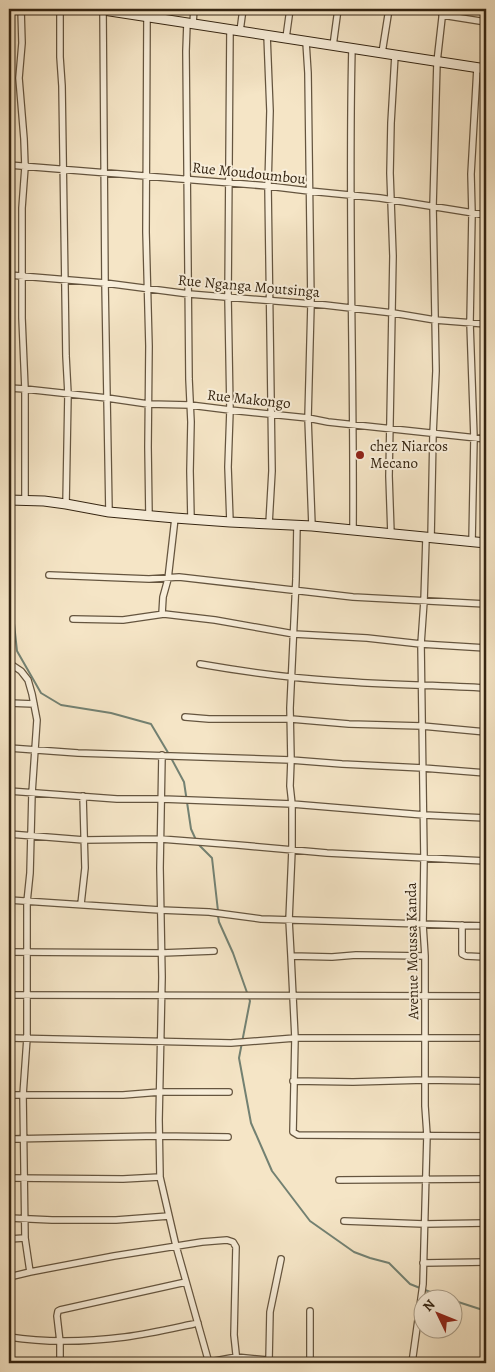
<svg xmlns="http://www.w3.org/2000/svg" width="495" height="1372" viewBox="0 0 495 1372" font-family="Alegreya,serif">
  <rect width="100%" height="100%" fill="#f5e5c6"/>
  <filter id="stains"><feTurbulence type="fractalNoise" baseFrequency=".004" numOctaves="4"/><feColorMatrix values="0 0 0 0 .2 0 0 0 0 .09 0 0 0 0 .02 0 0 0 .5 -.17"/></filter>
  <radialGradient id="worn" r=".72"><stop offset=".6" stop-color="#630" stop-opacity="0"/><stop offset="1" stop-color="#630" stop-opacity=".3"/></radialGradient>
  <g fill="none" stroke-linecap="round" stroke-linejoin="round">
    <path stroke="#738172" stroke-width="2" d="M 9,577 L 17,651 L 41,693 L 61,705 L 111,713 L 151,724 L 170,756 L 184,782 L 191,829 L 196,840
      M 198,844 L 212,858 L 218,911
      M 218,916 L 219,922 L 233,953 L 250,1001 L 239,1058 L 251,1123 L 272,1171 L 310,1221 L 354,1252 L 370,1258 L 389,1263 L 410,1284 L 420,1288
      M 425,1290 L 452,1300
      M 452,1300 L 486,1311"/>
    <defs>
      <path id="street" d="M 21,9 L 22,43 L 19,78 L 24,139 L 25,167 L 22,208 L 22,318 L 25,389 L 25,500
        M 60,9 L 60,57 L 62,86 L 66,356 L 68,394 L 66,504
        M 103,10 L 105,283 L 109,512
        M 442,15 L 486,22
        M 147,16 L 146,232 L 149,346 L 148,447 L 149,516
        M 187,23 L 186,51 L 189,379 L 191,422 L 190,471 L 191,519
        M 193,23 L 194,9
        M 240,31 L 243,9
        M 267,35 L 270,111 L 268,186 L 272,471 L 269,524
        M 286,38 L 290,9
        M 306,42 L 308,73 L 311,304 L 308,418 L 312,526
        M 333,46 L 338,9
        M 352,48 C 348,209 354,369 353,529
        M 382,53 L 389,9
        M 9,165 L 268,186 L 309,191 L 380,198 L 486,215
        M 9,275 L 105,283 L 189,294 L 325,305 L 393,313 L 435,320 L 486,324
        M 9,388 L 25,389 L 107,398 L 148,404 L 190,405 L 230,410 L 308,418 L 328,422 L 486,439
        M 230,522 L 228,467 L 230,410 L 228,297 L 230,29
        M 297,525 L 296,579 L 290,708 L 291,760 L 290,786 L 292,804 L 292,850 L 289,920 L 291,956 L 295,1038 L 293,1132 L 298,1135 L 486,1136
        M 391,534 L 389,476 L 393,256 L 390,173 L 391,123 L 395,55
        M 431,538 L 433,434 L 436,371 L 433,206 L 437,62 L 443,9
        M 472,542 L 474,438 L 470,323 L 472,214 L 471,174 L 477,68
        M 49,575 L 149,579 L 179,577 L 353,597 L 486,604
        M 162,614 L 163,597 L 168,579 L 175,518
        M 73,619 L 123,620 L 164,614 L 215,620 L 294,634 L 367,638 L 421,644 L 486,648
        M 9,663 L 21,671 L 28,680 L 32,694 L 37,720 L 32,793 L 30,873 L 27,902 L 27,1038 L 23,1095 L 25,1238 L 30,1272
        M 200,664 C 246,672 291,678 337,681 C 387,685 437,685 486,688
        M 9,703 L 34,704
        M 185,717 L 209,719 L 291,719 L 349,724 L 422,726 L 486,732
        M 9,748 L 78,753 L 291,760 L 342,764 L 423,768 L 486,773
        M 162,755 L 160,868 L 162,977 L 159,1120 L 160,1177 L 176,1246 L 209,1363
        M 9,791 L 117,799 L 162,799 L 292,804 L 424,815 L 486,818
        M 9,834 L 84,840 L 161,839 L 238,845 L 327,853 L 486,861
        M 9,900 L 160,910 L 209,912 L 261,919 L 486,926
        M 81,904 L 85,868 L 83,796
        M 462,925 L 462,954 L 466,956 L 486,957
        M 9,952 L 162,953 L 214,951
        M 291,956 L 332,957 L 356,955 L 425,956
        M 9,995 L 486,996
        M 9,1038 L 231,1043 L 295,1038 L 486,1038
        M 293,1081 L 353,1082 L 425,1080 L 486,1081
        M 9,1095 L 123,1095 L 160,1092 L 229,1092
        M 9,1139 L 159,1136 L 228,1137
        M 9,1178 L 123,1179 L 160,1177
        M 339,1180 L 486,1179
        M 9,1218 L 52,1220 L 116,1220 L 169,1216
        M 344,1221 L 424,1224 L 486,1223
        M 9,1239 L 25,1238
        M 423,1263 L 486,1262
        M 9,1277 L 30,1272 L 114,1256 L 202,1242 L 227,1240 L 233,1242 L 236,1247 L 234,1335 L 237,1363
        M 9,1337 C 47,1343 86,1342 125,1337 C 149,1334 174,1328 198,1323
        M 269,1360 L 270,1312 L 281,1259
        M 60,1363 L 60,1342 L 57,1316 L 58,1311 L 60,1310 L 186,1282
        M 204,1363 L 236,1357 L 299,1363
        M 310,1363 L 310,1311
        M 412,1363 L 423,1284 L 427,1135 L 425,1106 L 425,956 L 423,925 L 424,858 L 421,644 L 424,601 L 426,538"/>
      <path id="secondary" d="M 97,9 L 486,69
        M 9,500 L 44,501 L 66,504 L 109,512 L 175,518 L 230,522 L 312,526 L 486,543"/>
    </defs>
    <use href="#street" stroke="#65553f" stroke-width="8"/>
    <use href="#secondary" stroke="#352512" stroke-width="11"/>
    <use href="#street" stroke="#f8eeda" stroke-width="5.5"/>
    <use href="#secondary" stroke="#f8eeda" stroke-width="9"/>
  </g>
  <circle fill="#8f2418" stroke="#f8eeda" stroke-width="2" cx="360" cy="455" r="5"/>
  <g text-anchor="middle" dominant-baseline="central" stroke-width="4" stroke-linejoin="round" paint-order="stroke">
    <g font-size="15" fill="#352512" stroke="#f8eeda">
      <text transform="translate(249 173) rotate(6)">Rue Moudoumbou</text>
      <text transform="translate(249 286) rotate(5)">Rue Nganga Moutsinga</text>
      <text transform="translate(249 399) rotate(6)">Rue Makongo</text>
      <text transform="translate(412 951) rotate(-91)">Avenue Moussa Kanda</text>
    </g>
    <g font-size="15" fill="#352512" stroke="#f8eeda" text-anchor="start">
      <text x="370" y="446">chez Niarcos<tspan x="370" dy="17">Mecano</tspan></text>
    </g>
  </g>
  <rect width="495" height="1372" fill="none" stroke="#f5e5c6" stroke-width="30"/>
  <rect x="10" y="10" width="475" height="1352" fill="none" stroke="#352512" stroke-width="2.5"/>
  <rect x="15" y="15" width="465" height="1342" fill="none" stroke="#352512"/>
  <g transform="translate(438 1314) rotate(313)"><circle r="24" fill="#f8eeda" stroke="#aa9e8a"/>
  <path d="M0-4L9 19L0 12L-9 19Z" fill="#8f2418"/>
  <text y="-8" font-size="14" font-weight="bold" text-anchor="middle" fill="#352512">N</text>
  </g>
  <rect width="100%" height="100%" filter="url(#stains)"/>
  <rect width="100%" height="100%" fill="url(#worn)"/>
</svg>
